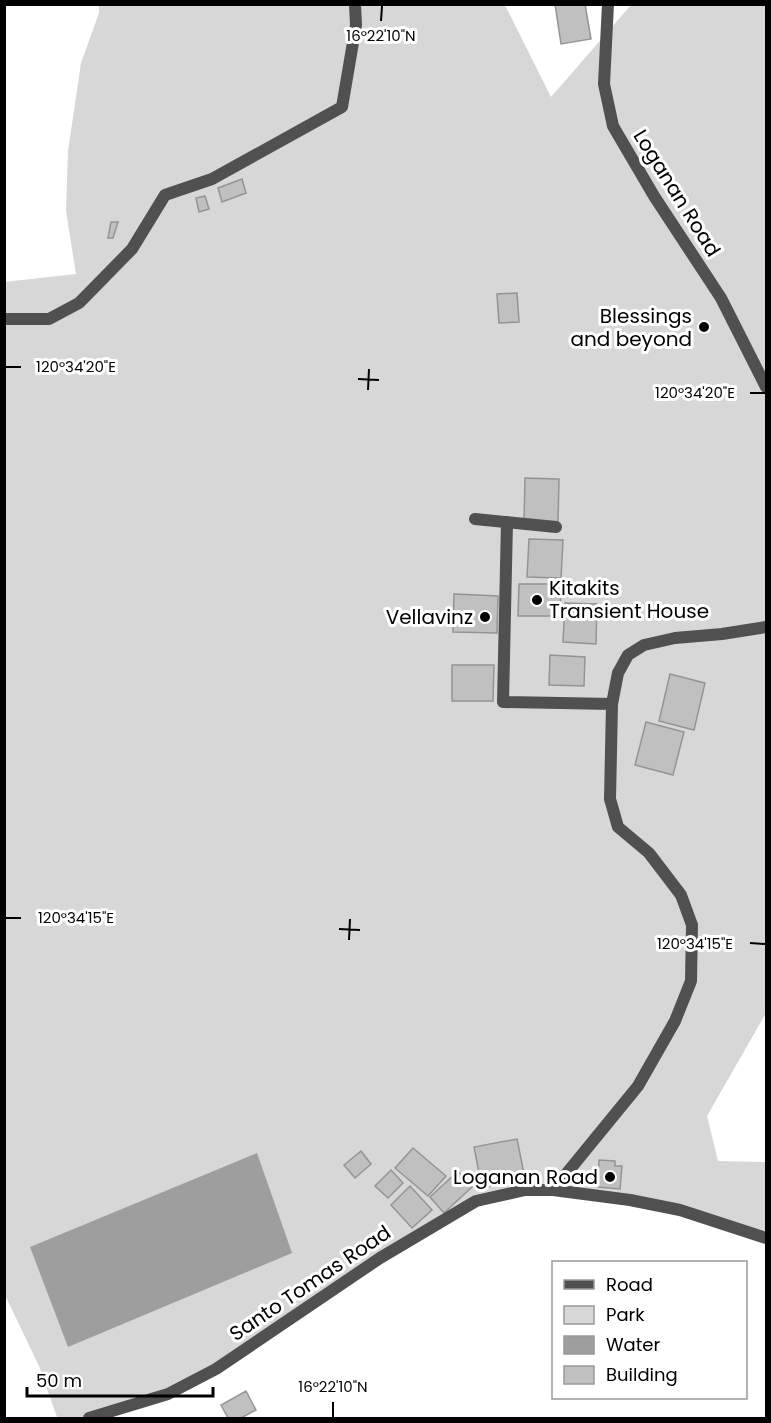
<svg xmlns="http://www.w3.org/2000/svg" width="771" height="1423" viewBox="0 0 771 1423" font-family="Poppins,sans-serif">
  <rect width="100%" height="100%" fill="#fff"/>
  <path fill="#d7d7d7" d="M 99,5 L 505,5 L 551,97 L 631,5 L 766,5 L 766,1013 L 707,1116 L 718,1161 L 766,1162 L 766,1238 L 680,1210 L 553,1190 L 476,1201 L 216,1369 L 89,1418 L 57,1417 L 39,1366 L 4,1293 L 4,282 L 76,274 L 66,211 L 68,151 L 81,63 L 99,13 Z"/>
  <path fill="#9e9e9e" d="M 257,1153 L 292,1253 L 68,1347 L 30,1247 Z"/>
  <path fill="#c0c0c0" stroke="#949494" stroke-width="1.5" d="M 555,4 L 585,4 L 591,39 L 561,44 Z
    M 242,179 L 246,193 L 222,202 L 218,188 Z
    M 205,196 L 209,209 L 199,212 L 196,198 Z
    M 111,222 L 118,222 L 113,238 L 108,238 Z
    M 517,293 L 519,322 L 499,323 L 497,294 Z
    M 525,478 L 559,479 L 558,522 L 524,521 Z
    M 529,539 L 563,540 L 561,578 L 527,577 Z
    M 519,584 L 561,584 L 560,616 L 518,616 Z
    M 454,594 L 498,596 L 497,633 L 453,632 Z
    M 565,603 L 597,604 L 596,644 L 563,642 Z
    M 550,655 L 585,657 L 584,686 L 549,685 Z
    M 452,665 L 494,665 L 493,701 L 452,701 Z
    M 670,674 L 705,683 L 694,730 L 659,721 Z
    M 646,722 L 684,732 L 673,775 L 635,765 Z
    M 517,1139 L 525,1179 L 482,1188 L 474,1147 Z
    M 413,1148 L 446,1176 L 428,1196 L 395,1168 Z
    M 361,1151 L 371,1164 L 355,1178 L 344,1165 Z
    M 599,1160 L 615,1161 L 615,1166 L 622,1166 L 620,1189 L 598,1187 Z
    M 391,1170 L 403,1183 L 388,1198 L 375,1186 Z
    M 458,1171 L 472,1187 L 444,1213 L 430,1197 Z
    M 410,1186 L 432,1210 L 412,1228 L 391,1205 Z
    M 246,1391 L 256,1410 L 241,1418 L 228,1418 L 221,1405 Z"/>
  <g fill="none" stroke-linecap="round" stroke-linejoin="round">
    <path stroke="#505050" stroke-width="12" d="M 608,4 L 604,84 L 613,126 L 654,196 L 721,298 L 766,387
      M 4,319 L 49,319 L 79,303 L 132,249 L 165,195 L 212,179 L 342,107 L 356,25 L 355,4
      M 475,519 L 556,527
      M 507,522 L 503,702 L 612,704
      M 553,1190 L 638,1086 L 675,1021 L 691,981 L 692,925 L 681,895 L 649,853 L 618,827 L 610,799 L 612,704 L 618,673 L 628,655 L 644,645 L 675,638 L 722,634 L 766,627"/>
    <path stroke="#505050" stroke-width="12" d="M 89,1418 L 168,1394 L 216,1369 L 380,1258 L 476,1201 L 525,1190 L 553,1190 L 630,1200 L 680,1210 L 766,1238"/>
  </g>
  <path fill="none" stroke="#000" stroke-width="2" d="M 381,21 L 382,6M 6,367 L 21,367M 358,379 L 379,380M 368,390 L 369,369M 750,393 L 765,393M 6,918 L 21,918M 339,929 L 360,930M 349,940 L 350,919M 750,943 L 765,944M 333,1417 L 333,1402"/>
  <g fill="#000" stroke="#fff" stroke-width="2">
    <circle cx="704" cy="327" r="6"/>
    <circle cx="537" cy="600" r="6"/>
    <circle cx="485" cy="617" r="6"/>
    <circle cx="610" cy="1177" r="6"/>
  </g>
  <g text-anchor="middle" dominant-baseline="central" stroke-width="6" stroke-linejoin="round" paint-order="stroke">
    <g font-size="20" fill="#000" stroke="#fff">
      <text transform="translate(677 193) rotate(58)">Loganan Road</text>
      <text transform="translate(310 1283) rotate(-34)">Santo Tomas Road</text>
    </g>
    <g font-size="20" fill="#000" stroke="#fff" text-anchor="end">
      <text x="692" y="316">Blessings<tspan x="692" dy="23">and beyond</tspan></text>
      <text x="549" y="588" text-anchor="start">Kitakits<tspan x="549" dy="23">Transient House</tspan></text>
      <text x="473" y="617">Vellavinz</text>
      <text x="598" y="1177">Loganan Road</text>
    </g>
  </g>
  <g font-size="15" text-anchor="middle" fill="#000" stroke="#fff" stroke-width="6" stroke-linejoin="round" paint-order="stroke">
    <text x="381" y="41">16°22'10"N</text>
    <text x="76" y="372">120°34'20"E</text>
    <text x="695" y="398">120°34'20"E</text>
    <text x="76" y="923">120°34'15"E</text>
    <text x="695" y="949">120°34'15"E</text>
    <text x="333" y="1392">16°22'10"N</text>
  </g>
  <rect width="771" height="1423" fill="none" stroke="#000000" stroke-width="12"/>
  <rect x="552" y="1261" width="195" height="138" fill="#ffffff" stroke="#999999" stroke-width="1.5"/>
  <rect x="564" y="1280" width="30" height="9" fill="#505050" stroke="#999999" stroke-width="1.5"/>
  <text x="606" y="1291" font-size="18" fill="#000000">Road</text>
  <rect x="564" y="1306" width="30" height="18" fill="#d7d7d7" stroke="#999999" stroke-width="1.5"/>
  <text x="606" y="1321" font-size="18" fill="#000000">Park</text>
  <rect x="564" y="1336" width="30" height="18" fill="#9e9e9e" stroke="#999999" stroke-width="1.5"/>
  <text x="606" y="1351" font-size="18" fill="#000000">Water</text>
  <rect x="564" y="1366" width="30" height="18" fill="#c0c0c0" stroke="#999999" stroke-width="1.5"/>
  <text x="606" y="1381" font-size="18" fill="#000000">Building</text>
  <path d="M27 1387v9h186v-9" fill="none" stroke="#000000" stroke-width="3"/>
  <text x="36" y="1387" font-size="18" fill="#000000" stroke="#ffffff" stroke-width="4.5" paint-order="stroke">50 m</text>
</svg>
